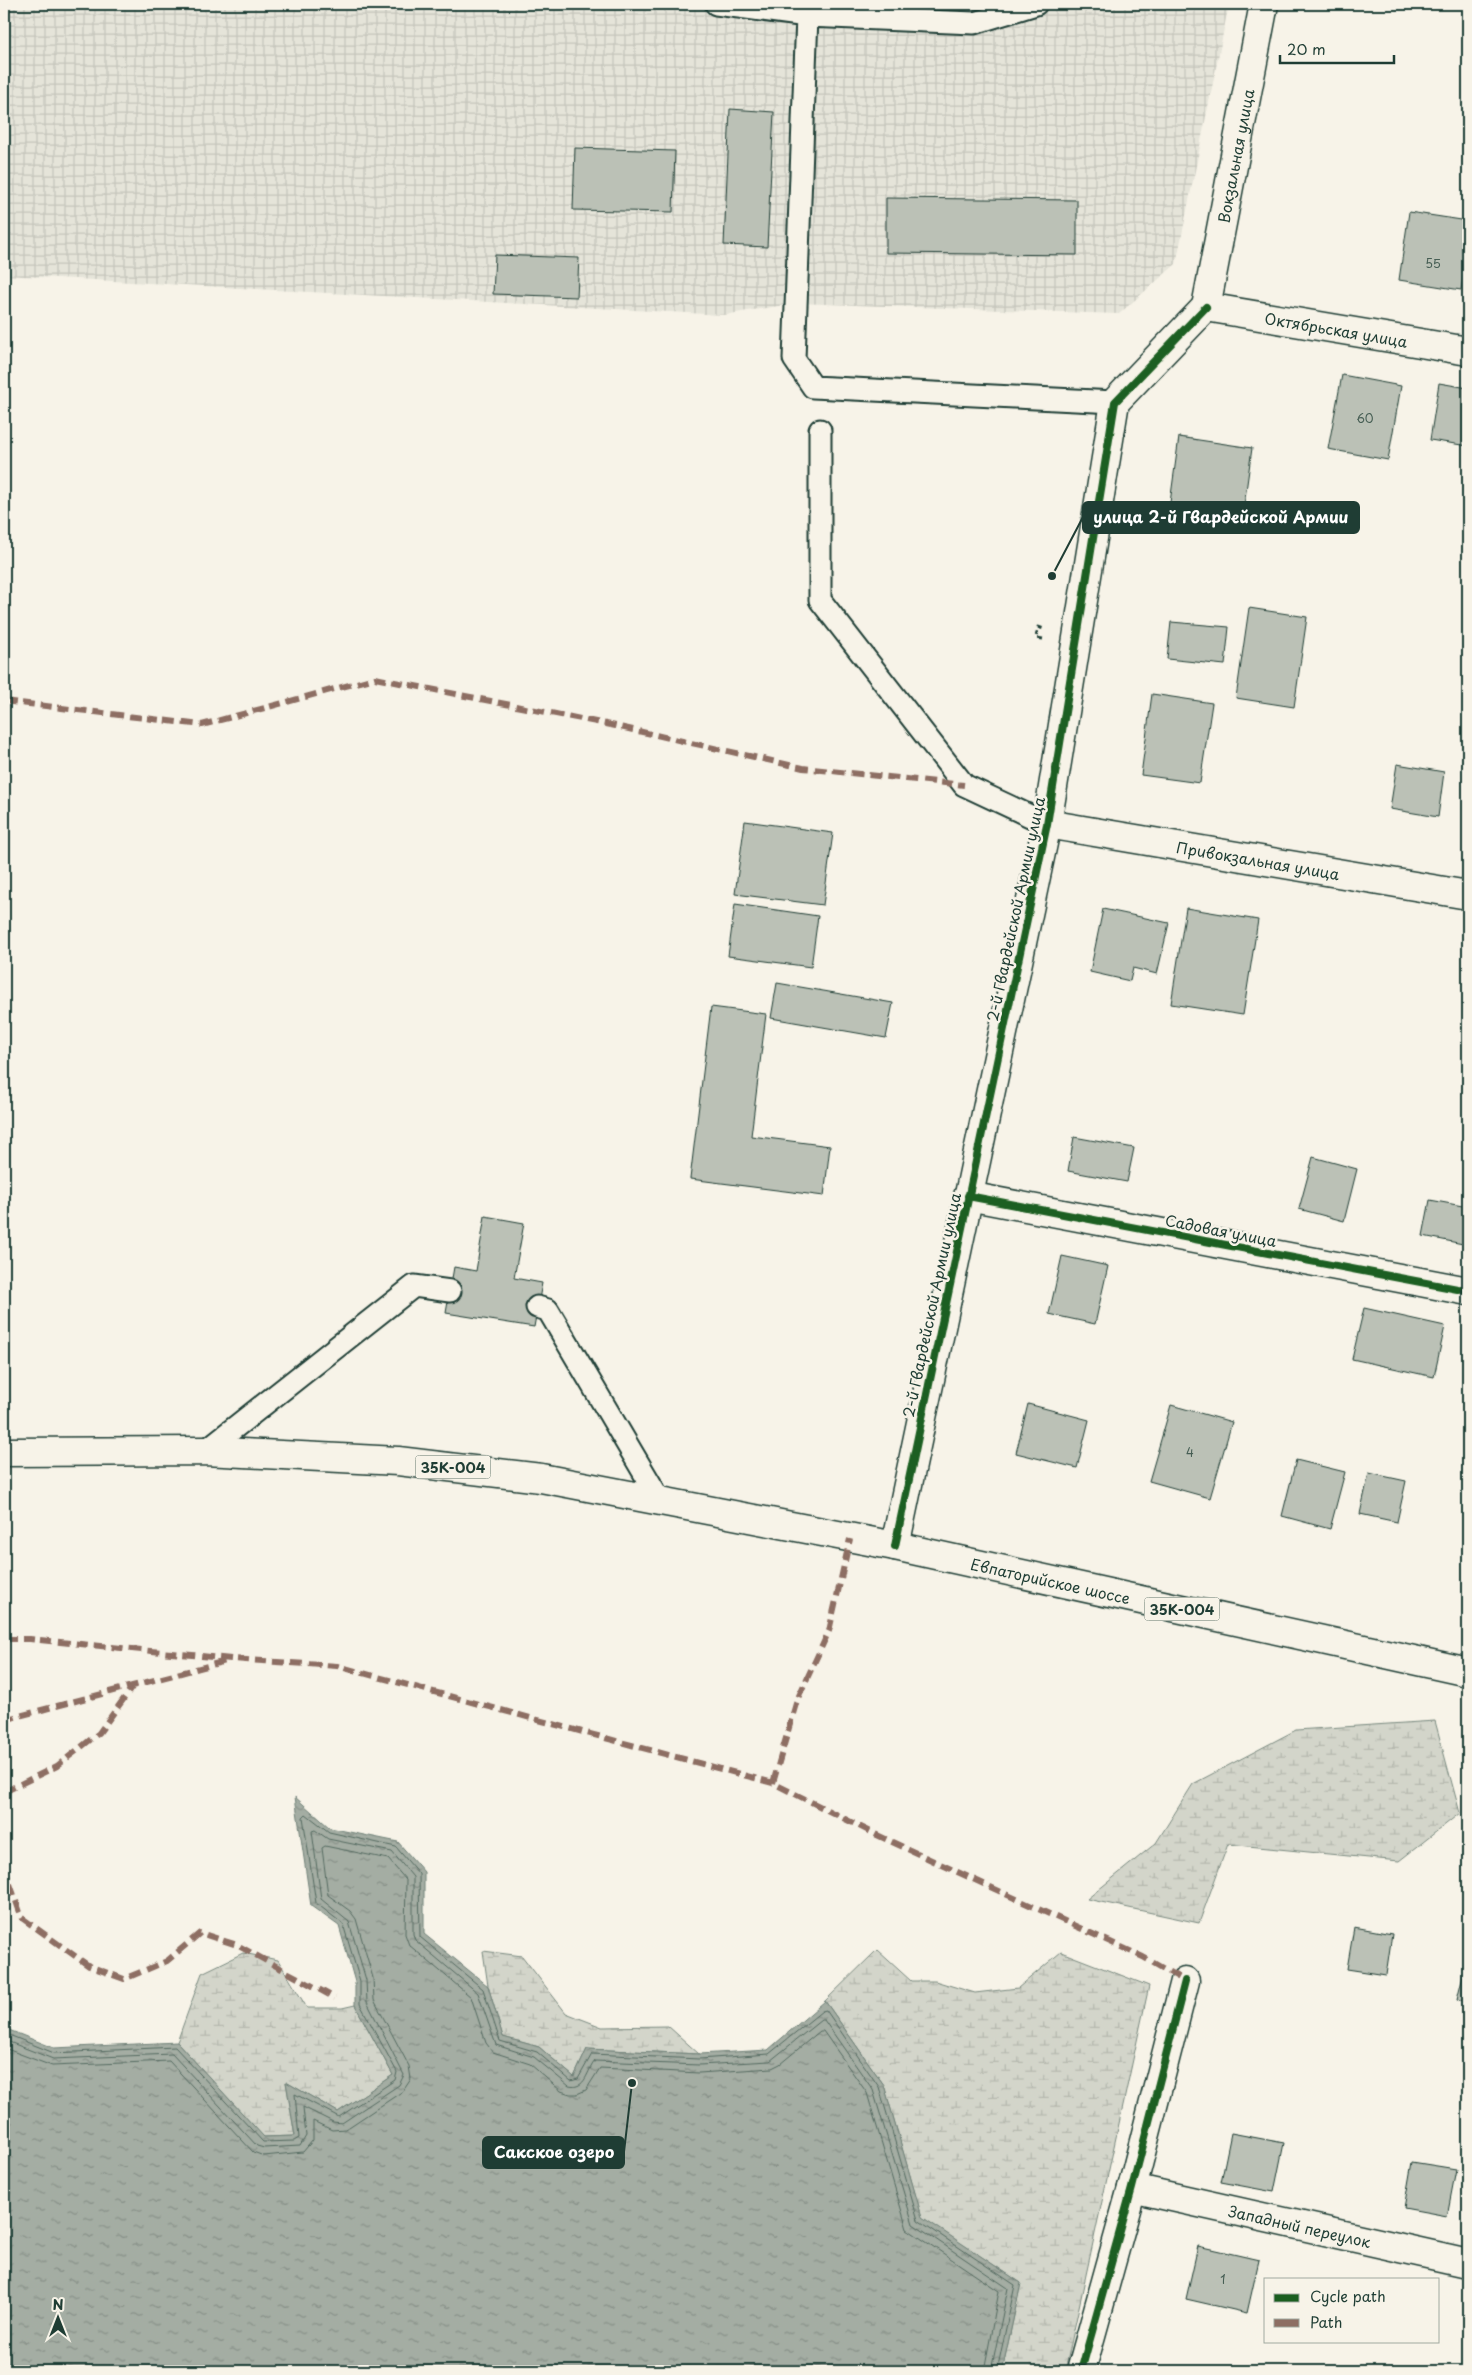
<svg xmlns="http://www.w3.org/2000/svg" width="1472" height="2375" viewBox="0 0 1472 2375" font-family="'Playpen Sans',sans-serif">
  <defs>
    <pattern id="industrial-grid" width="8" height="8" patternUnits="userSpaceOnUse" patternTransform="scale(1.25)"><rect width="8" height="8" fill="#e5e4d9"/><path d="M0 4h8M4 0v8" fill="none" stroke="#c4c4bb"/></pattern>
    <pattern id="wetland-marsh" width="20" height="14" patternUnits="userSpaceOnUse" patternTransform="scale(1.25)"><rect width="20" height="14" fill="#d3d5ca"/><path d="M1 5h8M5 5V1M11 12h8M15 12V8" fill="none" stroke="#b5b8ae"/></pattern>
    <pattern id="water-ripples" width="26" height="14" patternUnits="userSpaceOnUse" patternTransform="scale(1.25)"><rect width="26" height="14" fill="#a4ada3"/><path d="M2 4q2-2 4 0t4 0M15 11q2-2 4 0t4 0" fill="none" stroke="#858e86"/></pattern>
  </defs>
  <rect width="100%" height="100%" fill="#f7f3e8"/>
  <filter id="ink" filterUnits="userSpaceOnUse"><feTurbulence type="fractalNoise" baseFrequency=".02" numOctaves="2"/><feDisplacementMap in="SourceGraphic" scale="10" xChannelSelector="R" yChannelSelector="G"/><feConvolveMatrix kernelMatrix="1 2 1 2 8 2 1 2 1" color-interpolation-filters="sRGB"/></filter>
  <g filter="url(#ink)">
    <path fill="url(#industrial-grid)" d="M 4,4 L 1229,4 L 1176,264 L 1119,314 L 796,303 L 724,315 L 4,275 Z"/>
    <path fill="url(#wetland-marsh)" stroke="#79897f" d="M 1435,1721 L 1460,1813 L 1399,1861 L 1228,1844 L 1199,1923 L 1087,1899 L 1156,1843 L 1193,1784 L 1296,1730 Z
      M 877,1950 L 911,1981 L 935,1981 L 975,1993 L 1018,1988 L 1061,1952 L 1149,1986 L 1065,2371 L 1002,2371 L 1021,2283 L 922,2218 L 884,2085 L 825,2001 Z
      M 483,1951 L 522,1956 L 566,2013 L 602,2027 L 668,2026 L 699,2054 L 587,2049 L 574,2077 L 539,2047 L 503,2037 L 488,1986 Z
      M 243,1953 L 278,1960 L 307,2008 L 342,2008 L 355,2005 L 393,2075 L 338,2112 L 286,2082 L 295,2136 L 263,2137 L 177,2042 L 202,1973 Z"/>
    <path fill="url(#water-ripples)" stroke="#6f8077" d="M 295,1797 L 330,1828 L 398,1842 L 424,1872 L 424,1934 L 488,1986 L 503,2037 L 539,2047 L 574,2077 L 587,2049 L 699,2054 L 768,2050 L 825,2001 L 884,2085 L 922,2217 L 1021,2283 L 1002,2371 L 4,2371 L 4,2028 L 54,2048 L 177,2042 L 264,2137 L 295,2136 L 286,2082 L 338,2112 L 393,2075 L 355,2005 L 355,1982 L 339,1926 L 311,1906 Z"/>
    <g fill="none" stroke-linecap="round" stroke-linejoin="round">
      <path stroke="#546a60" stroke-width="1" d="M 4,2033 L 54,2053 L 175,2047 L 263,2142 L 294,2141 L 299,2138 L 295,2094 L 339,2117 L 395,2080 L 397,2072 L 360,2004 L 360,1981 L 343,1924 L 316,1903 L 303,1817 L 306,1814 L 329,1832 L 396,1847 L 419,1874 L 420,1937 L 483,1989 L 500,2041 L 537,2052 L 571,2081 L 578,2079 L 592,2054 L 699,2059 L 769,2054 L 822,2011 L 826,2010 L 879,2087 L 918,2220 L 1015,2285 L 997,2371
        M 4,2040 L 53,2059 L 172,2054 L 257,2146 L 264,2148 L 300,2146 L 306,2136 L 303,2107 L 333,2122 L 342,2123 L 399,2085 L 404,2075 L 367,2002 L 366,1980 L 349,1922 L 321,1899 L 312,1831 L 315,1830 L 328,1839 L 392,1852 L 413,1877 L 413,1934 L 415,1940 L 478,1993 L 496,2045 L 534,2057 L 569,2086 C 586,2090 587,2070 595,2061 L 699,2065 L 770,2061 L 821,2020 L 824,2020 L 873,2090 L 913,2224 L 1008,2288 L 991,2371
        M 4,2048 L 52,2066 L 169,2061 L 253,2152 L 264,2156 L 303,2152 L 313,2140 L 313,2121 L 332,2130 L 346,2129 L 403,2091 L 411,2079 L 409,2066 L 374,2000 L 373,1978 L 356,1919 L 350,1911 L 328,1895 L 322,1848 L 325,1846 L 388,1859 L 406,1880 L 405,1934 L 409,1945 L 471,1997 L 486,2043 L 493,2052 L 530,2064 L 561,2091 L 570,2094 L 577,2094 L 586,2090 L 600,2068 L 699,2073 L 772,2068 L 780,2064 L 820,2031 L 823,2031 L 867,2093 L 907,2229 L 999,2291 L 984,2371"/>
    </g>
    <path fill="#bbc1b6" stroke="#1f3d34" d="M 730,109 L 774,112 L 767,247 L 724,245 Z
      M 575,148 L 675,151 L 673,212 L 573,210 Z
      M 886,198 L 1077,200 L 1077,255 L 886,253 Z
      M 1409,212 L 1468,221 L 1468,246 L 1461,290 L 1399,280 Z
      M 495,255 L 579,258 L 577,297 L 493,294 Z
      M 1342,375 L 1401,386 L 1388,460 L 1328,449 Z
      M 1439,383 L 1468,388 L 1468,446 L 1430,440 Z
      M 1179,437 L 1252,448 L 1242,520 L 1169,510 Z
      M 1249,608 L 1307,617 L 1294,707 L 1236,698 Z
      M 1171,622 L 1229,627 L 1225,665 L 1167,659 Z
      M 1152,694 L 1212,703 L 1200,783 L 1141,775 Z
      M 1397,764 L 1444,772 L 1438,817 L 1390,809 Z
      M 745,821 L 833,833 L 823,905 L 735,894 Z
      M 735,904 L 818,916 L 811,967 L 728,956 Z
      M 1186,908 L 1258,920 L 1243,1015 L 1171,1004 Z
      M 1103,909 L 1169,923 L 1157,974 L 1133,968 L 1130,981 L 1090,972 Z
      M 777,983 L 893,1003 L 886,1038 L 771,1018 Z
      M 711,1007 L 766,1014 L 751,1136 L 830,1146 L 824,1196 L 690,1179 Z
      M 1074,1137 L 1134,1148 L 1127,1182 L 1068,1171 Z
      M 1313,1157 L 1357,1169 L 1344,1221 L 1299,1209 Z
      M 1430,1200 L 1468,1207 L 1468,1245 L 1423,1236 Z
      M 485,1216 L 524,1223 L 514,1278 L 542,1283 L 534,1327 L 446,1313 L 454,1267 L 476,1271 Z
      M 1062,1256 L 1108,1266 L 1095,1324 L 1049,1314 Z
      M 1364,1308 L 1445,1326 L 1434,1377 L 1352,1359 Z
      M 1028,1404 L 1089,1420 L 1077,1468 L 1016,1453 Z
      M 1171,1405 L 1232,1422 L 1210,1498 L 1149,1481 Z
      M 1296,1460 L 1345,1472 L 1330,1529 L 1282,1516 Z
      M 1369,1473 L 1406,1481 L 1397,1522 L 1360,1514 Z
      M 1354,1927 L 1392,1934 L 1386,1975 L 1347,1969 Z
      M 1468,1955 L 1468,2002 L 1457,1999 Z
      M 1231,2133 L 1284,2143 L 1274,2192 L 1221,2182 Z
      M 1412,2162 L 1456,2169 L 1447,2216 L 1404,2208 Z
      M 1198,2246 L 1259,2260 L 1247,2313 L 1186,2299 Z"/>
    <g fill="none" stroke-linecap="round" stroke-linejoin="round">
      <defs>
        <path id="service" d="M 716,4 L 807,16 L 974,23 L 1036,4
          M 807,16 L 794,359 L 813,387 L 1115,402
          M 820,430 L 820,600 L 964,785 L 1047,824
          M 537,1307 L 548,1310 L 660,1500
          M 205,1451 L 414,1286 L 450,1291"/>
        <g id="minor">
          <path id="s1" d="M 1206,307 L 1264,4"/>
          <path id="s2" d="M 1206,307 L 1468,351"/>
          <path id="s3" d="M 1047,824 L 1468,895"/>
          <path d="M 968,1196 L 1468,1291"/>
          <path d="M 895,1546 L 1047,824 L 1115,402 L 1206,307"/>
          <path id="s4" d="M 1132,2188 L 1468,2263"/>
          <path d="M 1081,2371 L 1132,2188 L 1185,1981"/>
        </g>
        <g id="primary">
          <path id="s5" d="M 4,1452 L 205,1451 L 398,1461 L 541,1478 L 895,1546 L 1468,1672"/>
        </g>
      </defs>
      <use href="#service" stroke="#1f3d34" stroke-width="25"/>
      <use href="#minor" stroke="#1f3d34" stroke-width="31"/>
      <use href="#primary" stroke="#1f3d34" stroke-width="31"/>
      <path stroke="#1f3d34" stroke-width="3" stroke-dasharray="5 4" stroke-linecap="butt" d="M 1043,639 L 1036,638 L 1038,627 L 1044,629"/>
      <use href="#service" stroke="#f7f3e8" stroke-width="21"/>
      <use href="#minor" stroke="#f7f3e8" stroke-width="28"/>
      <use href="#primary" stroke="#f7f3e8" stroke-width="28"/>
      <path stroke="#8d6e63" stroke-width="6" stroke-dasharray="12 6" stroke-linecap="butt" d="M 4,701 L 202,725 L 375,678 L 611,725 L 803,768 L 964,785
        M 4,1639 L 30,1639 L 232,1659 L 337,1666 L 773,1783 L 877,1835 L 1143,1957 L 1185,1981
        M 4,1720 L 226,1661
        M 773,1783 L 797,1700 L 829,1631 L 850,1539
        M 4,1792 L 57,1766 L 99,1733 L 133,1686
        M 4,1867 L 22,1918 L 89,1966 L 124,1979 L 167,1961 L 200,1933 L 237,1945 L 335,1998"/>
      <defs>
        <path id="cycleway" d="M 968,1196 L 1468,1291
          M 895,1546 L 1047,824 L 1115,402 L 1206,307
          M 1081,2371 L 1132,2188 L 1185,1981"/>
      </defs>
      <use href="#cycleway" stroke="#f7f3e8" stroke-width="11"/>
      <use href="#cycleway" stroke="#1b5e20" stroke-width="8"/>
    </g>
  </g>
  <g text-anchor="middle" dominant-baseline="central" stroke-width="5" stroke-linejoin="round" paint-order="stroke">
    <g font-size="12" fill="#465e54">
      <text x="1433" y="263">55</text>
      <text x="1365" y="418">60</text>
      <text x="1190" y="1452">4</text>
      <text x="1223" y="2279">1</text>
    </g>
    <g fill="#f7f3e8" stroke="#60746a" stroke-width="1">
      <rect x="415.5" y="1455.5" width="75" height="23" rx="4"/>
      <rect x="1144.5" y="1597.5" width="75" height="23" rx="4"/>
    </g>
    <g font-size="14" font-weight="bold" fill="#1f3d34">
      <text x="453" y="1467">35К-004</text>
      <text x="1182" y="1609">35К-004</text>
    </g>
    <g font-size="15" fill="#1f3d34" stroke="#f7f3e8">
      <text stroke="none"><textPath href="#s1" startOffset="154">Вокзальная улица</textPath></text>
      <text stroke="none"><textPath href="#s2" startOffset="132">Октябрьская улица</textPath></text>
      <text stroke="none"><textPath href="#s3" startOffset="214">Привокзальная улица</textPath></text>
      <text transform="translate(1015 909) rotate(-78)">2-й Гвардейской Армии улица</text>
      <text transform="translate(1221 1230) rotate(11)">Садовая улица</text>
      <text transform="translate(931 1305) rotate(-78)">2-й Гвардейской Армии улица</text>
      <text stroke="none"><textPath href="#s5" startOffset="1058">Евпаторийское шоссе</textPath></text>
      <text stroke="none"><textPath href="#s4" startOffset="172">Западный переулок</textPath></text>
    </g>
  </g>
  <path fill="none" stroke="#1f3d34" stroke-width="2" d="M1052 576L1083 517M632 2083L624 2152"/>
  <g fill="#1f3d34" stroke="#f7f3e8" stroke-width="2">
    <circle cx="1052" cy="576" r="5"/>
    <circle cx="632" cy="2083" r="5"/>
  </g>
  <g fill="#1f3d34" stroke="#1f3d34" stroke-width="2">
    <rect x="1083" y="502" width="276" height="31" rx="5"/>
    <rect x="483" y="2137" width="141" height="31" rx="5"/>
  </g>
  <g font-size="16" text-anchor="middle" font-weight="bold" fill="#fff">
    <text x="1221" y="523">улица 2-й Гвардейской Армии</text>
    <text x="554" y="2158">Сакское озеро</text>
  </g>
  <rect width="1472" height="2375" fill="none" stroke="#f7f3e8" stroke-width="20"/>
  <rect x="10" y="10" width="1452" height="2355" fill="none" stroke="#1f3d34" stroke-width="2" filter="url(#ink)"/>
  <rect x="1264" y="2278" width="175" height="65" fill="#f7f3e8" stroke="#a1aaa0"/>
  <rect x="1274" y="2294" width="25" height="8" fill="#1b5e20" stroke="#a1aaa0"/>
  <text x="1310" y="2302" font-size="15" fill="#1f3d34">Cycle path</text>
  <rect x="1274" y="2319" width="25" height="8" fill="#8d6e63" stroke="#a1aaa0"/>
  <text x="1310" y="2328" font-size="15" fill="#1f3d34">Path</text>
  <g transform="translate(58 2318)" stroke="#f7f3e8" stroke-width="4" paint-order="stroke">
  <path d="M0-4L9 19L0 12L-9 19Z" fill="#1f3d34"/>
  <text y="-8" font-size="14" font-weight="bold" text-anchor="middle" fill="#1f3d34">N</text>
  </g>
  <path d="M1280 55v8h114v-8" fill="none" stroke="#1f3d34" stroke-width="2.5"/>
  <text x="1287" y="55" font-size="15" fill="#1f3d34" stroke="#f7f3e8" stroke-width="4" paint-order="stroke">20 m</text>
</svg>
